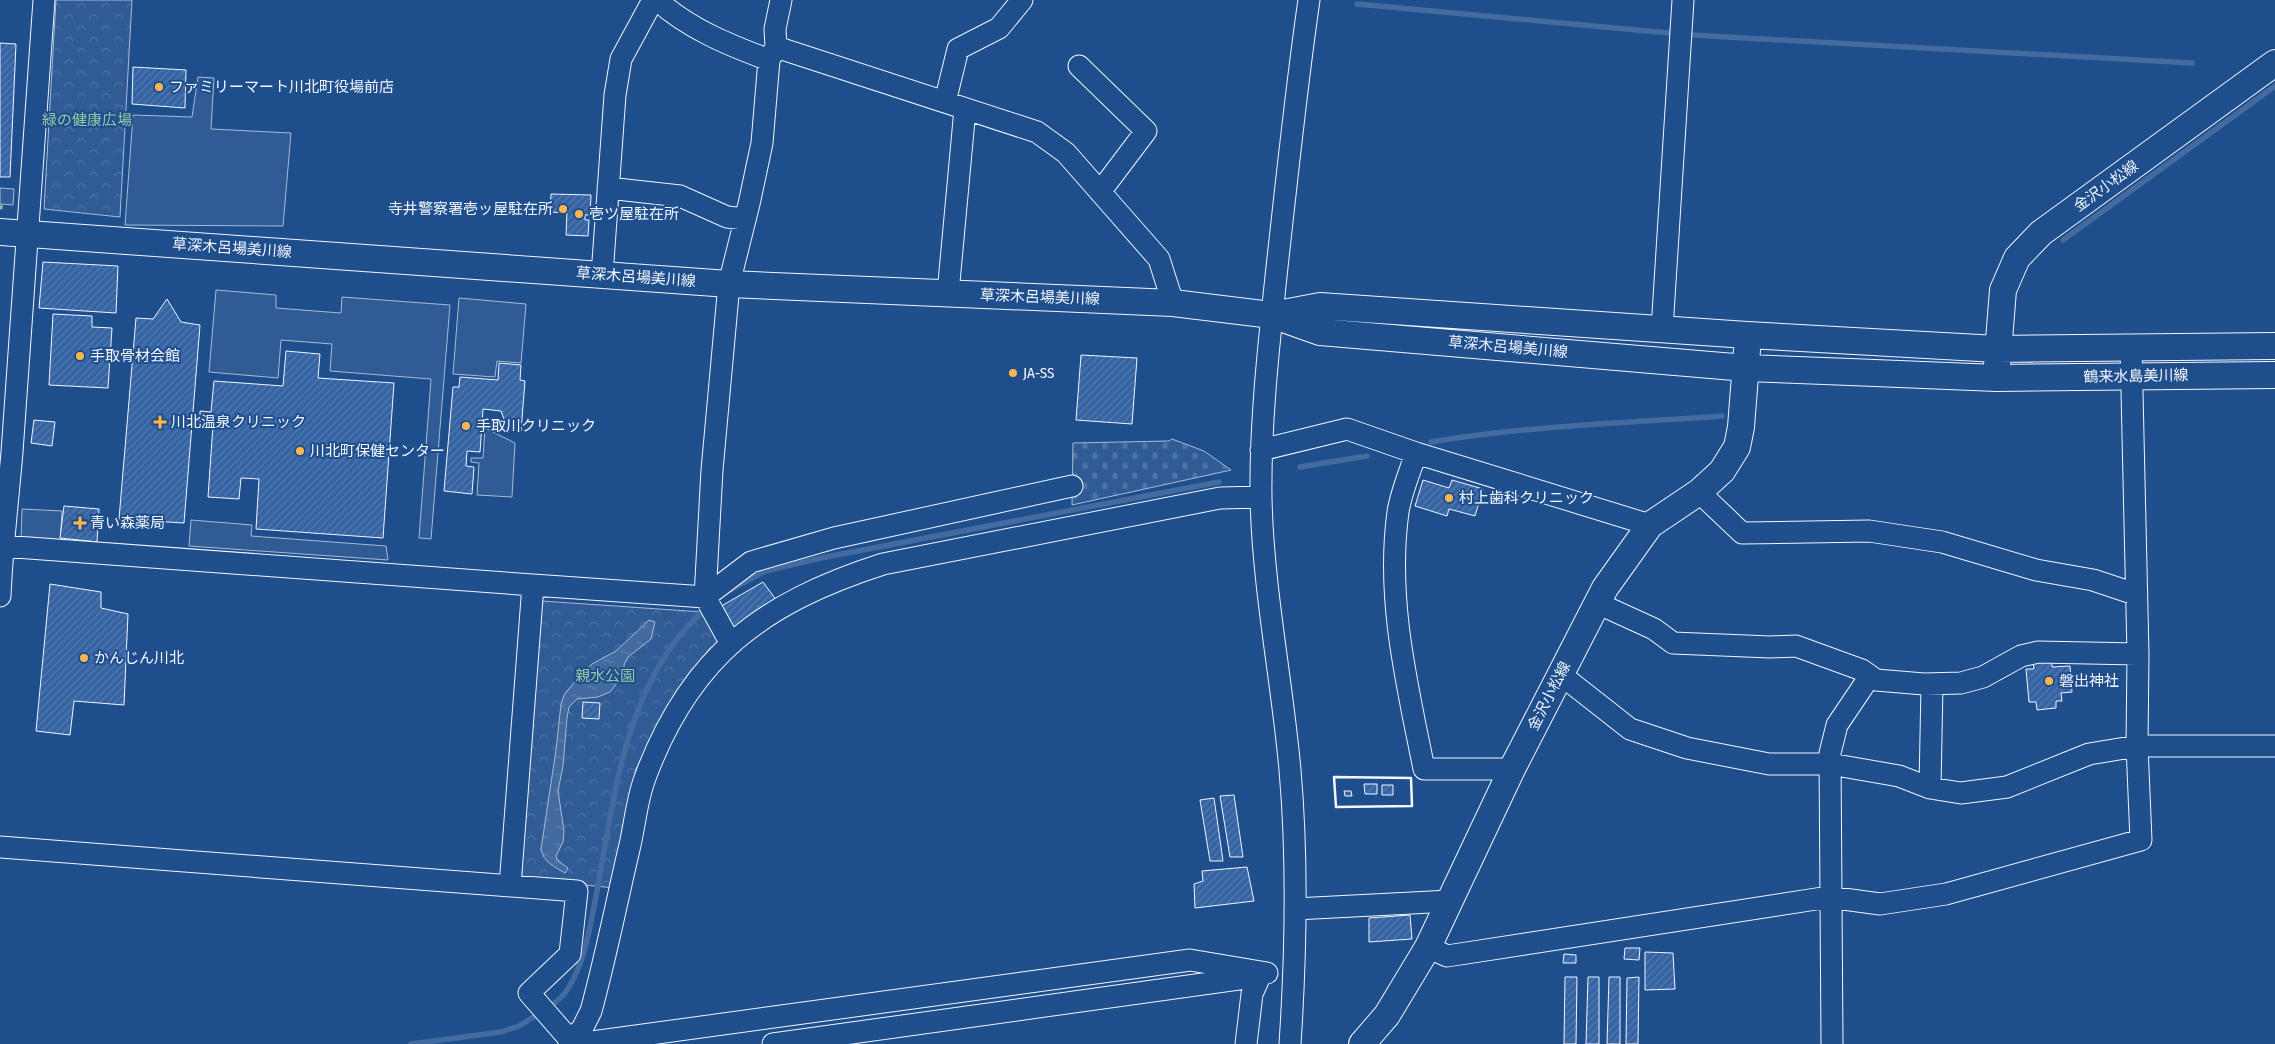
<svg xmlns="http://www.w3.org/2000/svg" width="2275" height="1044" viewBox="0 0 2275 1044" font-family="'Fira Sans Condensed','Noto Sans JP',sans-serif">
  <defs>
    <pattern id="cemetery-stones" width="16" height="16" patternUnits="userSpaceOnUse" patternTransform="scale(1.25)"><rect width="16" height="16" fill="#305b95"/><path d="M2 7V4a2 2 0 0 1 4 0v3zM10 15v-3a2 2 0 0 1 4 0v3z" fill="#4e73a5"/></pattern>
    <pattern id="park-crowns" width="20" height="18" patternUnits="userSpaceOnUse" patternTransform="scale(1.25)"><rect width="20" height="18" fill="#305b95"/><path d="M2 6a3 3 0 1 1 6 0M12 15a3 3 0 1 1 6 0" fill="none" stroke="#4e73a5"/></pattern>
    <pattern id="water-ripples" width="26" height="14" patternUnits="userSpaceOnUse" patternTransform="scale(1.25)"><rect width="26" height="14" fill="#446ba0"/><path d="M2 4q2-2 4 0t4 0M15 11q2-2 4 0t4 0" fill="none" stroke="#5f81ae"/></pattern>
    <pattern id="building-hatch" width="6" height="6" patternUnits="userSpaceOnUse" patternTransform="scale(1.25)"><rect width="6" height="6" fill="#3563a3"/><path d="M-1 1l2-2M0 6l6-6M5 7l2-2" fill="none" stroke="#537ab1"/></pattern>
  </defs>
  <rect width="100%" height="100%" fill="#1f4e8c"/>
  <path fill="#305b95" stroke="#a8bbd7" d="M 198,77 L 214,78 L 211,129 L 291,133 L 283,226 L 125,225 L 133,115 L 192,117 Z
    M 0,188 L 14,189 L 13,205 L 0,204 Z
    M 216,290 L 276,295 L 276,308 L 341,313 L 342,297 L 450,305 L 431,539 L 419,538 L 431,379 L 330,371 L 332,344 L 281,340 L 278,378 L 209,372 Z
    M 459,298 L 526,304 L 521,363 L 497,361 L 495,377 L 453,374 Z
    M 485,428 L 515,443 L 512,497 L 477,495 L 479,463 L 471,462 L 471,458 L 483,458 Z
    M 22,509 L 62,511 L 60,543 L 21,541 Z
    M 191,520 L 252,525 L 251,536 L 386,546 L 388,560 L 189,546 Z"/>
  <path fill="url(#cemetery-stones)" stroke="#a8bbd7" d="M 1172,439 L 1204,451 L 1231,470 L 1072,505 L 1073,443 L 1169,441 Z"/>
  <path fill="url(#park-crowns)" stroke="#a8bbd7" d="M 56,0 L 132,0 L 120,217 L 44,209 Z
    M 542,601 L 703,612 L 720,643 L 710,648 L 676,692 L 636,769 L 614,888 L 519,878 Z"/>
  <path fill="url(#water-ripples)" stroke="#a8bbd7" d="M 649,620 L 655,622 L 651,639 L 628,657 L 624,665 L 624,674 L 610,692 L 598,697 L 577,699 L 569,707 L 567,718 L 563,766 L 558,791 L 564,831 L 563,842 L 556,856 L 557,860 L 568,868 L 565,873 C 555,867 543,862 541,849 L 556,750 L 561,704 L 564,695 L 581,674 L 592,664 L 616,651 Z"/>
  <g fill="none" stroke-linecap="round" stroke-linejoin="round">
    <path stroke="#446ba0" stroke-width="5.5" d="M 1357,4 L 1669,33
      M 1692,35 L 2192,63
      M 2063,240 L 2275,86
      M 1431,442 C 1527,426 1625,423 1722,416
      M 1300,467 L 1367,456
      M 730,590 L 765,571 L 821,558 L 1219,482
      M 548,1008 C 555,1003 563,997 567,990 C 585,963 590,927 596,896 C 604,854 610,811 620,769 C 634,711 659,647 707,608
      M 411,1044 L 501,1032 L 519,1026 L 540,1013"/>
  </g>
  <path fill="url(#building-hatch)" stroke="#f2f6ff" d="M 0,43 L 16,44 L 10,177 L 0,177 Z
    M 133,67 L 186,70 L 185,108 L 132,104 Z
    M 551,194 L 591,195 L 590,215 L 585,215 L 585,220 L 589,220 L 588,236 L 566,235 L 567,213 L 550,212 Z
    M 43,262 L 118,266 L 116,313 L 39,308 Z
    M 167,299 L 181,322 L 200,325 L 184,523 L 119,519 L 136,318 L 153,319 Z
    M 53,314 L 92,316 L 92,327 L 112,328 L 108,388 L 49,385 Z
    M 286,351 L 320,354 L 318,378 L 394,383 L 383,538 L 256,529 L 259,479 L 241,478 L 239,499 L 208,497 L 213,425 L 200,424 L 200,411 L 211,412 L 214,381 L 283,386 Z
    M 1081,355 L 1137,358 L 1132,424 L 1076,420 Z
    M 499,363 L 521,365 L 520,380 L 525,381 L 521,431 L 512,430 L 505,422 L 501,411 L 483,409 L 480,452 L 467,451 L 466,466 L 474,467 L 472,494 L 444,491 L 453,387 L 459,387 L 460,377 L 498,380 Z
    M 34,420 L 55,422 L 52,446 L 31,443 Z
    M 1423,480 L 1449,488 L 1452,480 L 1483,489 L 1475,516 L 1449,509 L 1447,516 L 1415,506 Z
    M 64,506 L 99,509 L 97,542 L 60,538 Z
    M 763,582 L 777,601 L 733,636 L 718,608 Z
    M 50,584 L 101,592 L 101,608 L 128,614 L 124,705 L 74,701 L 70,735 L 36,731 Z
    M 2052,660 L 2052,667 L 2070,666 L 2072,692 L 2061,693 L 2062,701 L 2056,701 L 2056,708 L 2037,710 L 2036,702 L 2029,702 L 2026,669 L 2034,669 L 2033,662 Z
    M 583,702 L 600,703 L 599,719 L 582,718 Z
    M 1364,784 L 1377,784 L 1377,794 L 1365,794 Z
    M 1382,785 L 1393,785 L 1393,795 L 1382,795 Z
    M 1344,791 L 1351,791 L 1352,796 L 1345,796 Z
    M 1234,795 L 1243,857 L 1230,857 L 1220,796 Z
    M 1214,798 L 1223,861 L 1210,861 L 1200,800 Z
    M 1247,867 L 1254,901 L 1195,908 L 1194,884 L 1203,881 L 1202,871 Z
    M 1410,915 L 1412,939 L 1369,942 L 1369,918 Z
    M 1625,948 L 1640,948 L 1639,960 L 1624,959 Z
    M 1645,952 L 1673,953 L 1675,989 L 1645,990 Z
    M 1564,954 L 1576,955 L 1576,963 L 1563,963 Z
    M 1565,977 L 1577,977 L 1576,1044 L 1564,1044 Z
    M 1588,977 L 1599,977 L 1599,1044 L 1586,1044 Z
    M 1609,977 L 1620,977 L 1620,1044 L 1607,1044 Z
    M 1639,977 L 1638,1044 L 1626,1044 L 1627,978 Z"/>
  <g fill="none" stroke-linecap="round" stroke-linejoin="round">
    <defs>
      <path id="minor" d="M 657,0 C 689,29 729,45 769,60
        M 776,47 L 1037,132 L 1066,153 L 1159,259 L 1173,303
        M 1079,66 L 1146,131 L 1100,192
        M 945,102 L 958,49 L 999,28 L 1022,0
        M 608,188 L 680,196 L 727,217 L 745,219
        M 602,275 L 615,95 L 621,59 L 653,0
        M 948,293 L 965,109
        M 1662,329 L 1683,0
        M 1261,450 L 1347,429 L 1416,453 L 1650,525
        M 1416,453 C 1410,472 1401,492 1398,512 C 1386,599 1407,684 1424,769 L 1512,769
        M 1699,492 L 1742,533 L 1869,531 L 1942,542 L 2036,570 L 2093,580 L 2135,594
        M 2,546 L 533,585
        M 0,596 C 2,548 8,500 12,452 C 23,302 32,151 44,0
        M 1597,603 L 1654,629 L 1673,643 L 1770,647 L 1796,646 L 1862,670 L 1876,680 L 1924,684 L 1961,683 L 1983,677 L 2021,656 L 2038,652 L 2138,654
        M 731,644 L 705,597 L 751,562 L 834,538 L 1072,486
        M 1560,674 L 1630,729 L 1687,748 L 1769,764 L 1830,764 L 1899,776 L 1930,788 L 1961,793 L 2007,787 L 2089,754 L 2137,746 L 2275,746
        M 1930,788 L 1932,684
        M 0,847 L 577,891 L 570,954 L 529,993 L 570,1040 L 569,1044
        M 510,886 L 533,585 L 705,597 L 712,470 L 729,284 L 749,204 L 762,143 L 769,60 L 776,47 L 775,29 L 781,0
        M 1295,909 L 1450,901
        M 1428,947 L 1447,956 L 1829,897 L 1880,904 L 1946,894 L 2141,840 L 2137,746 L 2138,654 L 2131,348
        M 570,1040 L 582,1029 L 591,1011 C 606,956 617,900 630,845 C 635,823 637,799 645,778 C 690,656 762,603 883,564 L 1220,498 L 1261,497
        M 570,1040 L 592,1042 L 1190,960 L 1267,973
        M 773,1044 L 1253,977
        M 1246,1044 L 1252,994 L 1260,976
        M 1290,1044 C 1296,953 1298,861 1290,770 C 1282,680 1263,589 1261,498 C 1260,421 1269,343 1277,267 C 1287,178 1296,89 1309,0
        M 1832,1044 L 1830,753 L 1837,725 L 1870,676"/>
      <path id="major" d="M 0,232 L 729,284 L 1173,303 L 1272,315 L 1320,332 L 1746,368 L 1850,372 L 1997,378 L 2275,375
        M 1272,315 L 1320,306 L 1747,335 L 1997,349 L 2275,346
        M 1997,365 L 2003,290 L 2017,258 L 2041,233 L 2275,63
        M 1362,1044 L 1387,1015 L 1428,947 L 1512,769 L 1605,588 L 1650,525 L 1699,492 L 1722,471 L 1737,447 L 1741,427 L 1747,350"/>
    </defs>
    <use href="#minor" stroke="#f2f6ff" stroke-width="23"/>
    <use href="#major" stroke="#f2f6ff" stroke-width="28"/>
    <use href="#minor" stroke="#1f4e8c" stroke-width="21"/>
    <use href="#major" stroke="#1f4e8c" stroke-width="26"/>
    <path stroke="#97c8a6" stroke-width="4" stroke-dasharray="2.5 4" stroke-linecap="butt" d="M 0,207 L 5,208"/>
    <path stroke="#f2f6ff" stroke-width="2.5" d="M 1334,777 L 1411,778 L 1412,806 L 1336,807 Z"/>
  </g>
  <g fill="#ffb74d" stroke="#1f4e8c" stroke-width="2">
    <circle cx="159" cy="87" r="5"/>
    <circle cx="563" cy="209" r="5"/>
    <circle cx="579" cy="214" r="5"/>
    <circle cx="80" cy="356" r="5"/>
    <circle cx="1013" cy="373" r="5"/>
    <path d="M157.5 414.5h5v5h5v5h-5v5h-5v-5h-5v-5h5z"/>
    <circle cx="466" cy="426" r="5"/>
    <circle cx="300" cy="451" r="5"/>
    <circle cx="1449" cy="498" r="5"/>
    <path d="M77.5 515.5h5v5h5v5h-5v5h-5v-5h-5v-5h5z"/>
    <circle cx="84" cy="658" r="5"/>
    <circle cx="2049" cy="681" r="5"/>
  </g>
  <g text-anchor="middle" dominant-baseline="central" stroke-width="4" stroke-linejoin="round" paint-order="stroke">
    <g font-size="15" fill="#f2f6ff" stroke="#1f4e8c" text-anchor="start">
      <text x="169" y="87">ファミリーマート川北町役場前店</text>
      <text x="553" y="209" text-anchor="end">寺井警察署壱ッ屋駐在所</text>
      <text x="589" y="214">壱ツ屋駐在所</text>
      <text x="90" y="356">手取骨材会館</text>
      <text x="1023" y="373">JA-SS</text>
      <text x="171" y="422">川北温泉クリニック</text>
      <text x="476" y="426">手取川クリニック</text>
      <text x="310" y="451">川北町保健センター</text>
      <text x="1459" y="498">村上歯科クリニック</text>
      <text x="90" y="523">青い森薬局</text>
      <text x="94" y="658">かんじん川北</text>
      <text x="2059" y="681">磐出神社</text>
    </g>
    <g font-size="15" fill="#97c8a6" stroke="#1f4e8c">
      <text x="87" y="120">緑の健康広場</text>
      <text x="605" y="676">親水公園</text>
    </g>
    <g font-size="15" fill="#f2f6ff" stroke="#1f4e8c">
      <text transform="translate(2106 186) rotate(-36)">金沢小松線</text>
      <text transform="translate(232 248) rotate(4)">草深木呂場美川線</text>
      <text transform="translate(636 277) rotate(4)">草深木呂場美川線</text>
      <text transform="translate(1040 297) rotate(2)">草深木呂場美川線</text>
      <text transform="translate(1508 347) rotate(5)">草深木呂場美川線</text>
      <text transform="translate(2136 376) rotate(-1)">鶴来水島美川線</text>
      <text transform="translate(1549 696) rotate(-63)">金沢小松線</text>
    </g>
  </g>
</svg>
